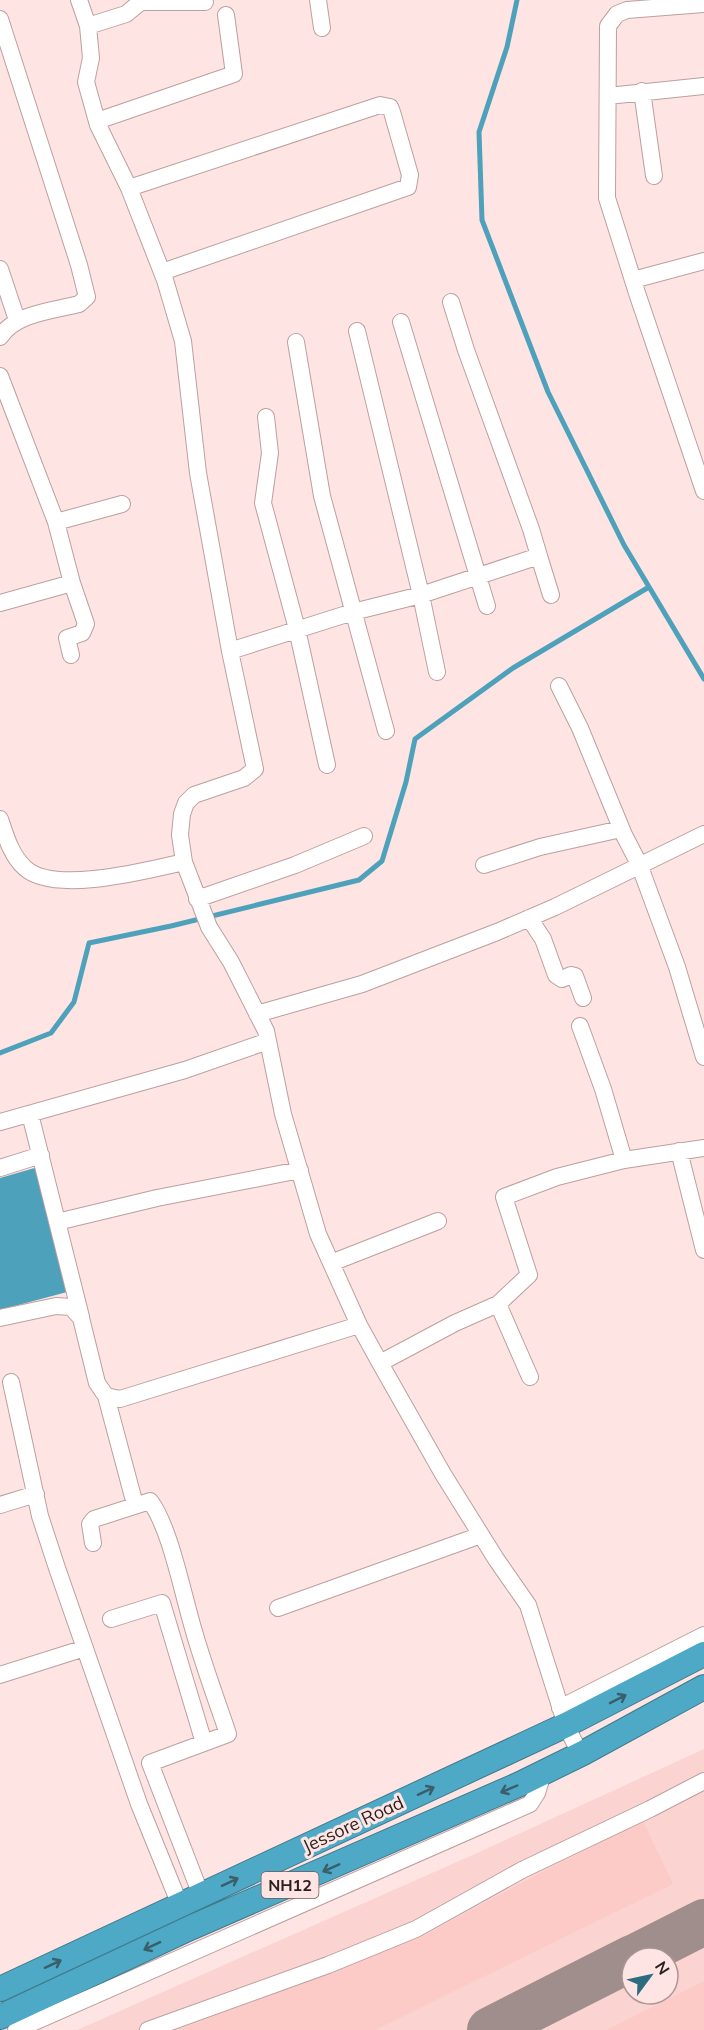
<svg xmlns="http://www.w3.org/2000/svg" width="704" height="2030" viewBox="0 0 704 2030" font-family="Mulish,sans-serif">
  <rect width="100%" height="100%" fill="#fee5e3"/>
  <path fill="#fbd4d2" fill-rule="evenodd" d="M 704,1749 L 704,2030 L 77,2030 L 477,1853 ZM 632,1958 L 668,1958 L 668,1994 L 632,1994 Z"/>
  <path fill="#fccac7" d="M 643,1821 L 673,1884 L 375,2030 L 178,2030 L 421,1937 L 546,1870 Z
    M 704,1981 L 704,2030 L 607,2030 Z"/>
  <path fill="#4da1bb" d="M 38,1167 L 67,1292 L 0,1310 L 0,1178 Z"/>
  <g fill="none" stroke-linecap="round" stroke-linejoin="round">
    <path stroke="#4da1bb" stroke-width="5" d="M 517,0 L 507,47 L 479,132 L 482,220 L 548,392 L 624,545 L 704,679
      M 0,1053 L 51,1033 L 74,1002 L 89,943 L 171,926 L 359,880 L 382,861 L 406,782 L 415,739 L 513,668 L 649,587"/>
    <path stroke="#a08e8c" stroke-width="46" d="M 633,1958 L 704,1922
      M 490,2030 L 632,1958"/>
    <defs>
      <path id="minor" d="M 79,0 L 88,26 L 91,58 L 86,82 L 98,125 L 129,188 L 165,280 L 183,341 L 198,473 L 230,651 L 255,769 L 244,778 L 194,795 L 186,803 L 182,814 L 180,835 L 184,862 L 209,927 L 231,962 L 266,1031 L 283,1114 L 318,1234 L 359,1325 L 380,1363 L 443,1474 L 496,1559 L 528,1605 L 566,1725 L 580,1754
        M 318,0 L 322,28
        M 142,2 L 205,2
        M 704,4 L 627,10 L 617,14 L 608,26 L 607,198 L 637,293 L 704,491
        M 0,19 L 79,265 L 87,297 L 79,304 C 52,311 16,313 0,337
        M 88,26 L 126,14 L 143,0
        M 642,91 L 654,176
        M 608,96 L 704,86
        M 97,121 L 234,74 L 226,15
        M 129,188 L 380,105 L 390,107 L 392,112 L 410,175 L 408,187 L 162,272
        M 0,269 L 17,320
        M 633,280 L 704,261
        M 401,322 L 487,606
        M 357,331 L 421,595 L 437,672
        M 296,342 L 322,496 L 386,731
        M 0,376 L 56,522
        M 266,417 L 270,453 L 263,503 L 297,629 L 327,765
        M 539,556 L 551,595
        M 0,603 L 72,583 L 56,522 L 122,504
        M 230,651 L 353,612 L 421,595 L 539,556 L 531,529 L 466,350 L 451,302
        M 71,655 L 67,638 L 82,633 L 86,624 L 72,583
        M 559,686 L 580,728 L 624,835 L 639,864 L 677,967 L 704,1057
        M 0,819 C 6,837 11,855 25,868 C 54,895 148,870 184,862
        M 484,865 L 540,847 L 621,829
        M 197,899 L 295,865 L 364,836
        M 529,918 L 543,939 L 556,975 L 562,979 L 571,975 L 575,976 L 583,998
        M 257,1014 L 362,984 L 497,932 L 555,907 L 704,834
        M 580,1026 L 603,1089 L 624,1160
        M 30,1114 L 81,1317
        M 0,1122 L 185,1070 L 268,1041
        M 679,1151 L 704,1250
        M 0,1168 L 41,1155
        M 57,1222 L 157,1198 L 300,1170
        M 331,1263 L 438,1221
        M 498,1304 L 529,1275 L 504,1197 L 557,1177 L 624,1160 L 704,1148
        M 0,1318 L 56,1306 L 71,1307 L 81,1318 L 97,1383 L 106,1396 L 120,1399 L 359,1325
        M 380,1363 L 455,1323 L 498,1304 L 530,1377
        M 11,1382 L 40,1516 L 57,1568 L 139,1804 L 180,1905
        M 106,1396 L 133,1497
        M 0,1505 L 36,1494
        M 93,1543 L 90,1524 L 94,1519 L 150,1501 C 170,1527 183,1595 193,1628 C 203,1664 216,1698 228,1734 L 150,1763 L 201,1895
        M 278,1608 L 481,1535
        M 111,1619 L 162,1603 L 204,1743
        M 0,1675 L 85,1648
        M 560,1708 L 704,1635
        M 16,2030 L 530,1804 L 537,1793 L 543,1773
        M 148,2030 L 328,1965 L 416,1929 L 522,1870 L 650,1809 L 704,1781"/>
      <path id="highway" d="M 0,1989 L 566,1725 L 704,1654
        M 0,2017 L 190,1928 L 520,1784 L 583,1753 L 704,1687"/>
    </defs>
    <use href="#minor" stroke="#bc9f9e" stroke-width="18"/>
    <use href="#highway" stroke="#41798b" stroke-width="26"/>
    <use href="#minor" stroke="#fff" stroke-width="16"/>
    <use href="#highway" stroke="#4da9c5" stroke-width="24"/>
  </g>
  <defs><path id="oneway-shaft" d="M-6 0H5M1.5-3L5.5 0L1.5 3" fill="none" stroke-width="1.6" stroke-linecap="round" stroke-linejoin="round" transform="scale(1.5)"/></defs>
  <g stroke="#3a5e6a">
    <use href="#oneway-shaft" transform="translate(618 1699) rotate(-27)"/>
    <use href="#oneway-shaft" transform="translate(509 1789) rotate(157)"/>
    <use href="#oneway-shaft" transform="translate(426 1791) rotate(-25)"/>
    <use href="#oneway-shaft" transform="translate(331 1868) rotate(156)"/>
    <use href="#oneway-shaft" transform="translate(230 1882) rotate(-25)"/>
    <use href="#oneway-shaft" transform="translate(152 1946) rotate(155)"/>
    <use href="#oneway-shaft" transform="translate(53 1964) rotate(-25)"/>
  </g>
  <g text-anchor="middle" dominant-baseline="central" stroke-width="6" stroke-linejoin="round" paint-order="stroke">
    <rect fill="#fee5e3" stroke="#6a5b5a" stroke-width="1.5" x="261.5" y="1872" width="57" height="26" rx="4.5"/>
    <g font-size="16" font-weight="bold" fill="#2b2020">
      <text x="290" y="1885">NH12</text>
    </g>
    <g font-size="18" fill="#2b2020" stroke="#fee5e3">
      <text transform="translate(353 1824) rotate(-25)">Jessore Road</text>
    </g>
  </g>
  <g transform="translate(650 1976) rotate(57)"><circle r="28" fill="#fee5e3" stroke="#aa9695" stroke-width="1.5"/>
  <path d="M0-4.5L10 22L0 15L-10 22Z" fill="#2b6c80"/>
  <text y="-9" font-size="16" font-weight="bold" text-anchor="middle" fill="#2b2020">N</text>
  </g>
</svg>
